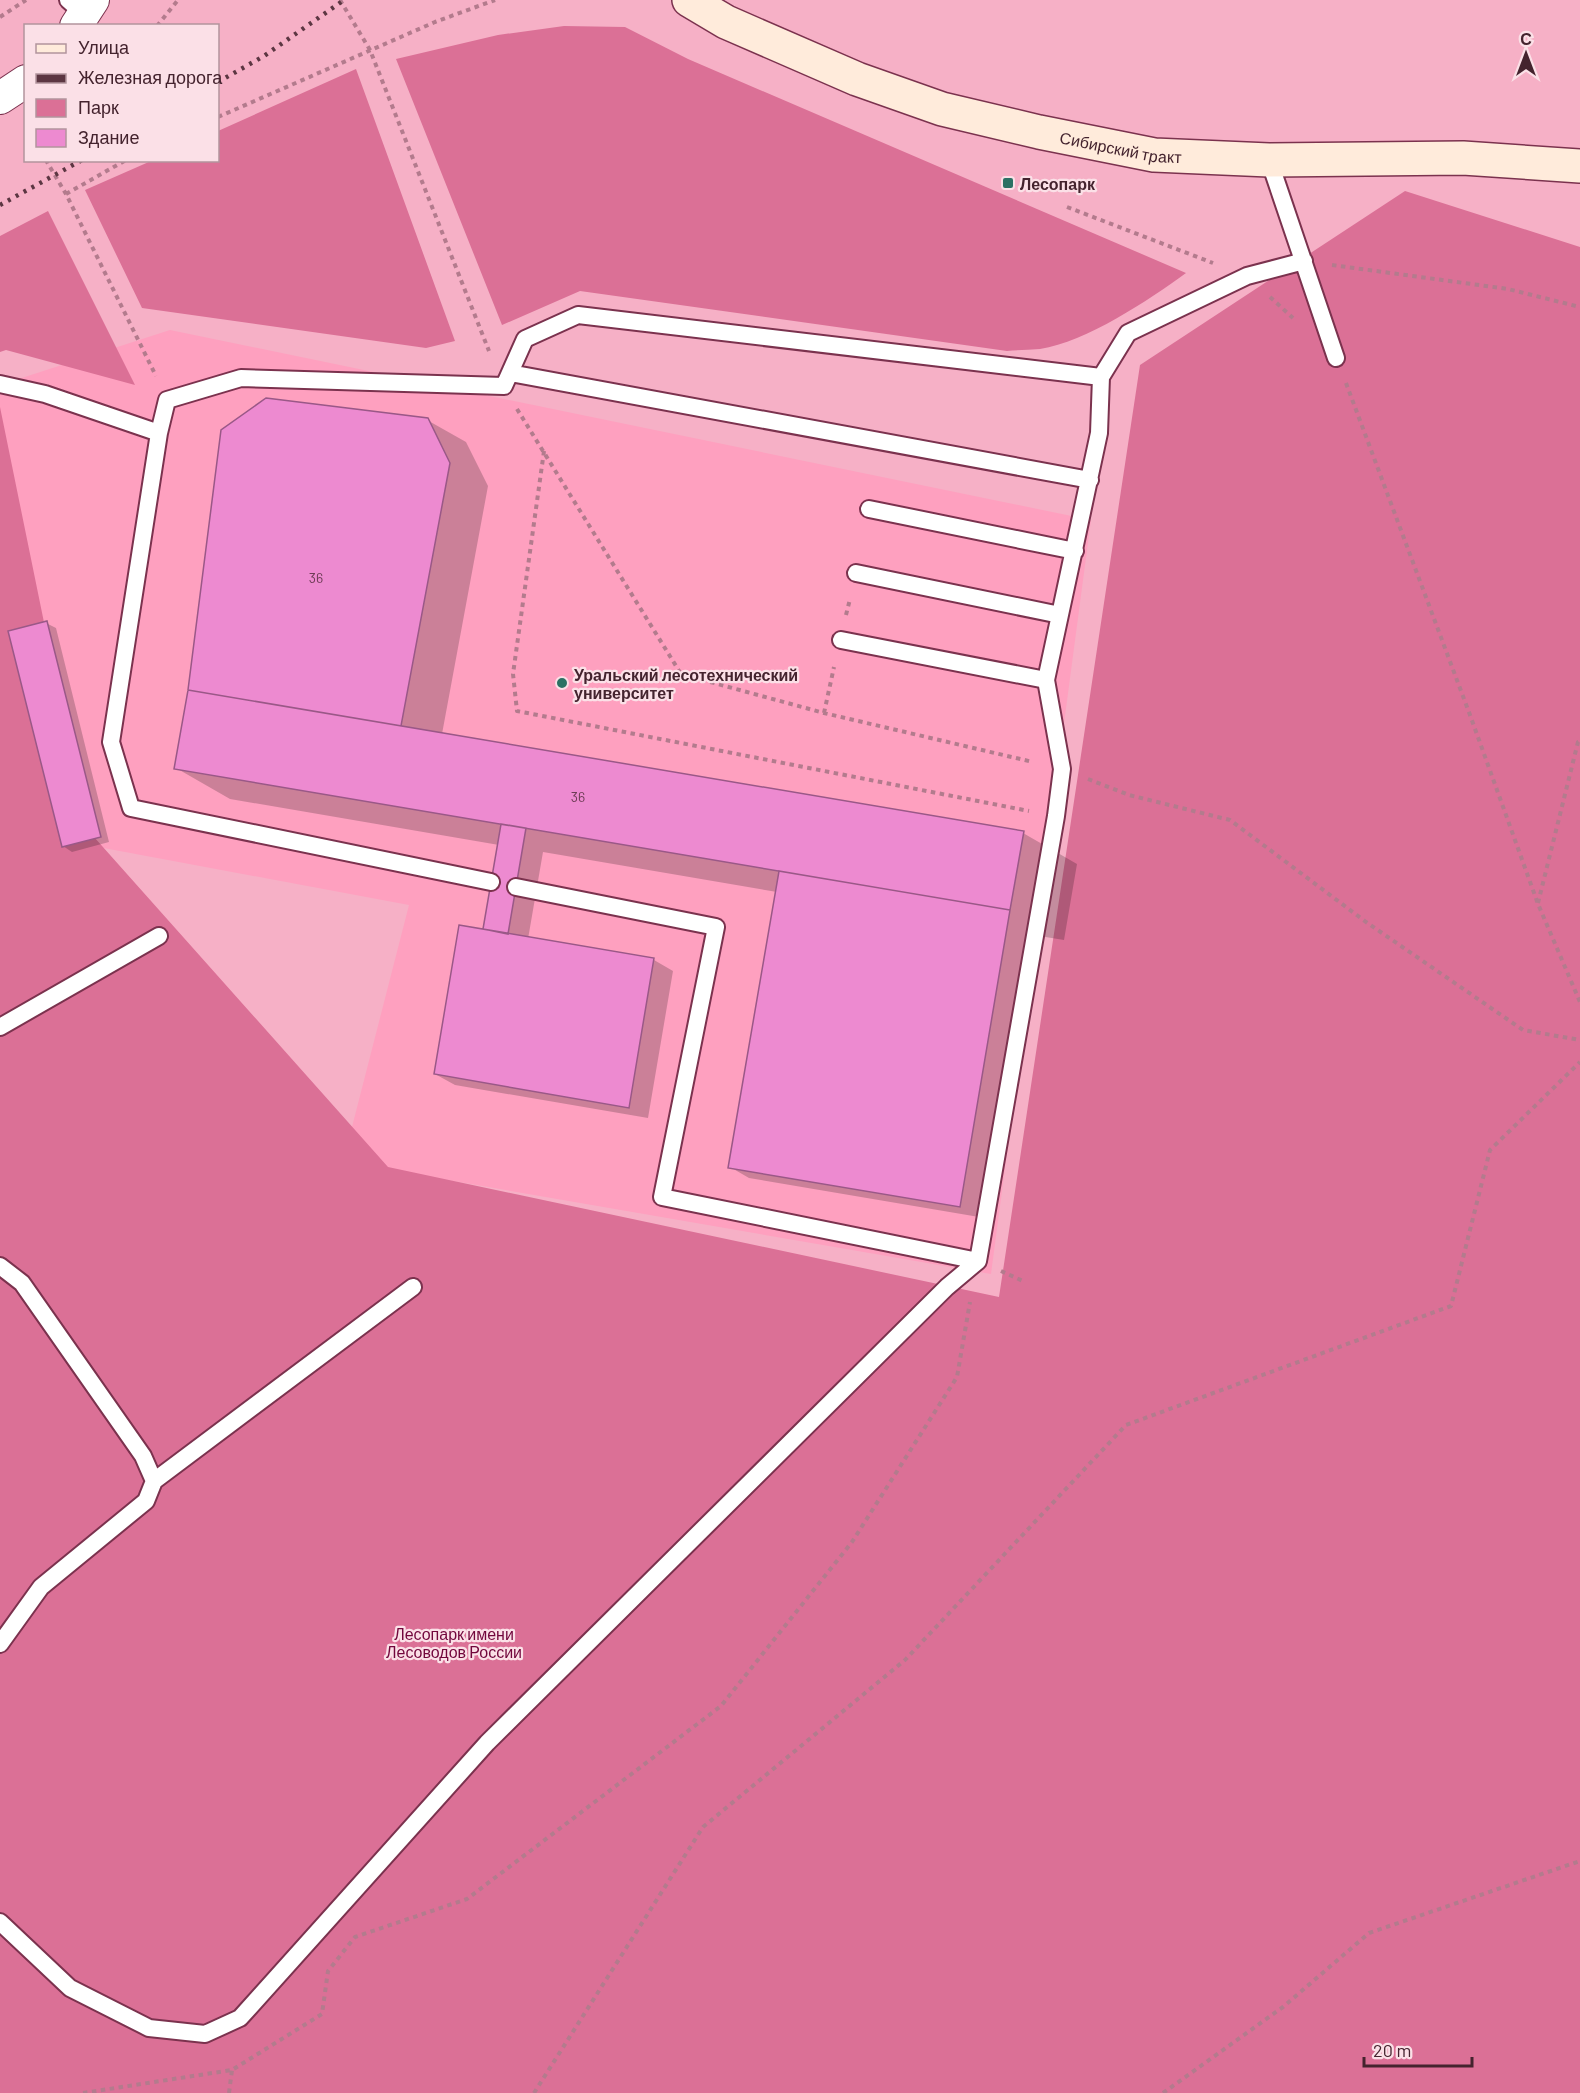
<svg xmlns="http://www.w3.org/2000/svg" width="1580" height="2093" viewBox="0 0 1580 2093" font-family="Barlow,sans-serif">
  <rect width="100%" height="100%" fill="#f6b0c6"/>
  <path fill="#fea0bf" d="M 170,330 L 1091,520 L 991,1274 L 343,1162 L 409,905 L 93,846 L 0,462 L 0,385 Z"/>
  <path fill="#db7096" d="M 564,26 L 625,27 L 688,59 L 1186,273 C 1149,300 1086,342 1040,349 C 1029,350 1018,350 1007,351 L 580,291 L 502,325 L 396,59 L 498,35 Z
    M 356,69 L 455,341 L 426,348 L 142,308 L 85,190 L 151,161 L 218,160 L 218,131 Z
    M 1405,191 L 1580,247 L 1580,2093 L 0,2093 L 0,407 L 86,828 L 388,1167 L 999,1297 L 1140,365 Z
    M 48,211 L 135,385 L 6,350 L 0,352 L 0,236 Z"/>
  <path fill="#0003" d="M 427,420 L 466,442 L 488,486 L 442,734 L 1023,833 L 1077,864 L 1064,940 L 1027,934 L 979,1217 L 749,1178 L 730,1167 L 777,892 L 543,852 L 528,939 L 654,960 L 673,971 L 648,1118 L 455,1085 L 435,1074 L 485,931 L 499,845 L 230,799 L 176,768 Z
    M 46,623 L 56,628 L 109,842 L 72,852 L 63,846 Z"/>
  <path fill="#ed8ad0" stroke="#9a5887" stroke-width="1.5" d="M 266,398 L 428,418 L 450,463 L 401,726 L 188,690 L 221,430 Z
    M 47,621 L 101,837 L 62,847 L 8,631 Z
    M 188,690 L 1024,831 L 1010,910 L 174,769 Z
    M 501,824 L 526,828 L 508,934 L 483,929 Z
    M 779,871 L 1010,910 L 960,1207 L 728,1168 Z
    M 459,925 L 654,958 L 629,1108 L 434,1074 Z"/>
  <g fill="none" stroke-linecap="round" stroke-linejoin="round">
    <defs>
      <path id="service" d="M 68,0 L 85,15
        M 1269,160 L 1336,358
        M 510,373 L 1090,480
        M 0,384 L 45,394 L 159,433
        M 869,509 L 1075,551
        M 856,573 L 1060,615
        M 841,640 L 1046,680
        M 491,882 L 131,808 L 111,742 L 159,433 L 167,400 L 241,378 L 504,386 L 525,339 L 578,315 L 1101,377 L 1128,333 L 1247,276 L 1304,261
        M 516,887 L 716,927 L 662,1197 L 978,1261
        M 0,1027 L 159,936
        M 0,1266 L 22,1283 L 143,1456 L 154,1481 L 146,1501 L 41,1587 L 0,1644
        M 154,1481 L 413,1287
        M 0,1922 L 70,1988 L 149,2028 L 205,2034 L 240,2018 L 487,1743 L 947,1287 L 978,1261 L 1056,816 L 1062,769 L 1046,680 L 1099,433 L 1101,377"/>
      <path id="minor" d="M 76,26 L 93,0
        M 0,98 L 26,81"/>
      <g id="secondary">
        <path id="s1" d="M 689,0 L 726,22 L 857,79 L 942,109 L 1039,132 L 1154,155 L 1269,160 L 1463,158 L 1580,166"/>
      </g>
    </defs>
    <use href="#service" stroke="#7b324e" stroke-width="20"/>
    <use href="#minor" stroke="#7b324e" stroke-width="34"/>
    <use href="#secondary" stroke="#7b324e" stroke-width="36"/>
    <path stroke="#b37b8d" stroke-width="4" stroke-dasharray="4.5 4.5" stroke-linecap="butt" d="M 340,0 L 370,50 L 489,351
      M 0,17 L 26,0
      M 157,26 L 178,0
      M 218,117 L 435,22 L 495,0
      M 49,160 L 47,162 L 66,194 L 156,376
      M 66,194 L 126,160
      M 1067,207 L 1213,263
      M 1332,265 L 1508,289 L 1580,307
      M 1270,297 L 1293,318
      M 1346,383 L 1470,715 L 1538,904 L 1580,1002
      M 517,409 L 681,674 L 824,713 L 1033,762
      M 544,451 L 513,674 L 517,711 L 1029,811
      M 846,615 L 850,599
      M 824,713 L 834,667
      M 1088,779 L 1129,795 L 1230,820 L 1366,922 L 1523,1030 L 1580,1040
      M 1538,903 L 1578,742 L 1580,741
      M 1001,1271 L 1023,1281
      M 83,2093 L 232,2070 L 322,2014 L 328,1971 L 355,1937 L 467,1899 L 721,1706 L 852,1542 L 957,1377 L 970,1302
      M 229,2093 L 232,2070
      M 534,2093 L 703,1827 L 905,1660 L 1126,1425 L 1451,1306 L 1490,1150 L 1580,1062
      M 1163,2093 L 1283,2007 L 1369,1933 L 1580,1861"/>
    <use href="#service" stroke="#fff" stroke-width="16"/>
    <use href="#minor" stroke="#fff" stroke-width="32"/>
    <use href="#secondary" stroke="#ffebdb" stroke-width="33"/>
    <path stroke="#5c3642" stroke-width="4.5" stroke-dasharray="3 6" stroke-linecap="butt" d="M 218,82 L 264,56 L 344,0
      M 0,205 L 82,160"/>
  </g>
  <g fill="#2c7164" stroke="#fbe0e7" stroke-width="2">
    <rect x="1002" y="177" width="12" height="12" rx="3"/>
    <circle cx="562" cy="683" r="6"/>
  </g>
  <g text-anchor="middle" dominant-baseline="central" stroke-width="4.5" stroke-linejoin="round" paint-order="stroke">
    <g font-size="14" fill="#6e3d56">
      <text x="316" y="577">36</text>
      <text x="578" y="796">36</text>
    </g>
    <g font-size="16" fill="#44232e" stroke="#fbe0e7">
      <text stroke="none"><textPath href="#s1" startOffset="459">Сибирский тракт</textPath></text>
    </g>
    <g font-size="16" font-weight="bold" fill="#44232e" stroke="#fbe0e7" text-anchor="start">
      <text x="1020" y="183">Лесопарк</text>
      <text x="574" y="674">Уральский лесотехнический<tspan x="574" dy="18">университет</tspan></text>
    </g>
    <g font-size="16" fill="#72063c" stroke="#fbe0e7">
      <text x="454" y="1633">Лесопарк имени<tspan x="454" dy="18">Лесоводов России</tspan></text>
    </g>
  </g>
  <rect x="24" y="24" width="195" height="138" fill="#fbe0e7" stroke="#b2949d" stroke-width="1.5"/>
  <rect x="36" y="44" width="30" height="9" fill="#ffebdb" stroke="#b2949d" stroke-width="1.5"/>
  <text x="78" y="54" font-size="18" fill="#44232e">Улица</text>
  <rect x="36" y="74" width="30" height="9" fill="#5c3642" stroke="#b2949d" stroke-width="1.5"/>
  <text x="78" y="84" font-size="18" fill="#44232e">Железная дорога</text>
  <rect x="36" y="99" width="30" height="18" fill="#db7096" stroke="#b2949d" stroke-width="1.5"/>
  <text x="78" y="114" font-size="18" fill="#44232e">Парк</text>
  <rect x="36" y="129" width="30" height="18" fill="#ed8ad0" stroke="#b2949d" stroke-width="1.5"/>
  <text x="78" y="144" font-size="18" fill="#44232e">Здание</text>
  <g transform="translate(1526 54)" stroke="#fbe0e7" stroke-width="4.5" paint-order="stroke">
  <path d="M0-4.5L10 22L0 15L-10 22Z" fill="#44232e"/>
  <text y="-9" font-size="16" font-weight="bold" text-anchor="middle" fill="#44232e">С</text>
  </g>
  <path d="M1364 2057v9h108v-9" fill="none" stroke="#44232e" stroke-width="3"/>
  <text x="1373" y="2057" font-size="18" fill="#44232e" stroke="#fbe0e7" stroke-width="4.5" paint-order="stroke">20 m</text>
</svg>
